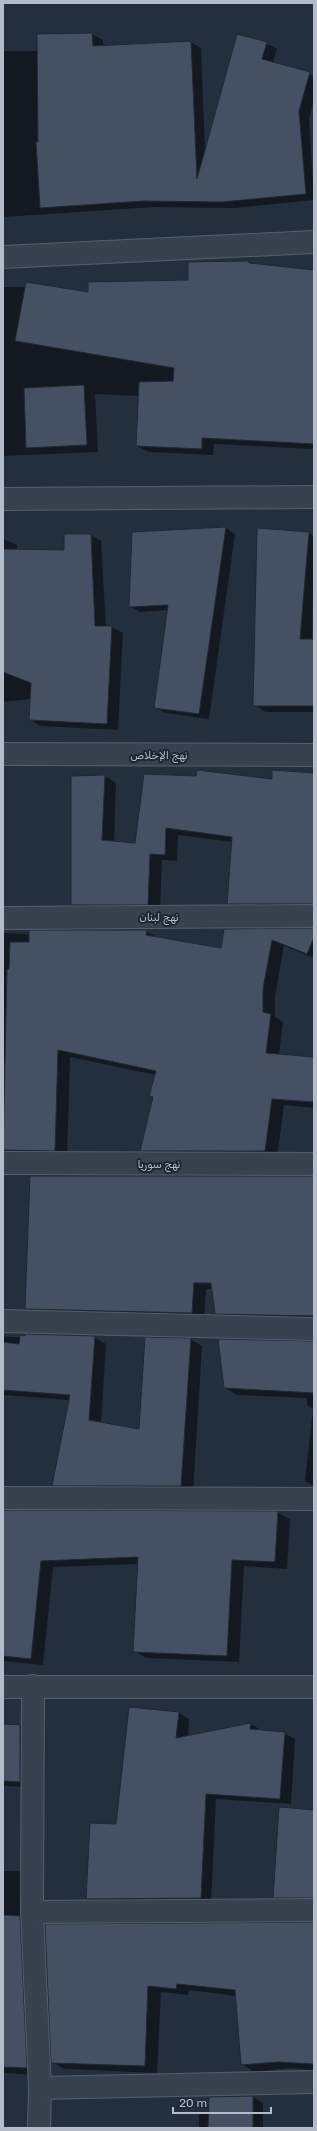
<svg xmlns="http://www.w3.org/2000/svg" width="317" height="2131" viewBox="0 0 317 2131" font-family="Rubik,'Noto Naskh Arabic',sans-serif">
  <rect width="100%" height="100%" fill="#242f3e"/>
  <path fill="#0007" d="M 92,34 L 103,40 L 103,46 L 191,42 L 201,48 L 205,150 L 266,43 L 277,49 L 273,63 L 314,76 L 314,100 L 309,118 L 314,200 L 233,208 L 154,207 L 4,217 L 3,223 L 3,51 L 38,51 L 38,35 Z
    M 249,262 L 252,264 L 314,271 L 314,449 L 214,444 L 213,455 L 149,452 L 137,446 L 140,396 L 95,394 L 98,452 L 3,456 L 3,287 L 26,287 L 89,293 L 189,281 Z
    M 226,528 L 235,534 L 209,719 L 165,713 L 155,707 L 169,610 L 140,612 L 130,606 Z
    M 309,533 L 314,536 L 312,640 L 314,640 L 314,712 L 266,712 L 254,705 Z
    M 91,535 L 101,541 L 106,627 L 112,627 L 123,633 L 118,730 L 41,726 L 30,720 L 31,699 L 3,702 L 3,539 L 17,545 L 17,550 L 65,551 Z
    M 314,774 L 314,910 L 240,910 L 228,904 L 233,842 L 178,835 L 177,861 L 162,860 L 160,911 L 83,911 L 72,904 L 105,776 L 116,783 L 114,842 L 136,844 L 145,775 L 273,780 Z
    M 314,929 L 314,958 L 284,946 L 275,996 L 275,1017 L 283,1022 L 279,1055 L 314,1058 L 314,1108 L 284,1105 L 277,1158 L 153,1157 L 141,1150 L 154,1097 L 150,1096 L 156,1075 L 70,1057 L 67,1157 L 3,1155 L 3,933 L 30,934 L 146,931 L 158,938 L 222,949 Z
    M 314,1177 L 314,1322 L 228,1320 L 216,1313 L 213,1289 L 206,1289 L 204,1320 L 38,1315 L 26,1308 Z
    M 3,1337 L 94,1337 L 106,1344 L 101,1423 L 140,1430 L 190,1339 L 202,1346 L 193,1492 L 65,1492 L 53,1485 L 70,1400 L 3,1395 Z
    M 314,1342 L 314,1486 L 305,1481 L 313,1409 L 307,1405 L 307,1398 L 237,1395 L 225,1388 Z
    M 3,1512 L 277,1512 L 290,1519 L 287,1569 L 244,1566 L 239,1662 L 146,1658 L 134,1651 L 138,1564 L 53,1567 L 43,1665 L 3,1661 Z
    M 179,1713 L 189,1719 L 188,1737 L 251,1724 L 261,1730 L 284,1733 L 295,1739 L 291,1804 L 216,1799 L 211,1904 L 97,1905 L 87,1899 L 117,1825 Z
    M 3,1725 L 20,1726 L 30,1732 L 30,1787 L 3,1786 Z
    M 314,1811 L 314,1905 L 286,1904 L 274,1897 Z
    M 3,1871 L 19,1871 L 32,1879 L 39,2075 L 3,2073 Z
    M 314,1924 L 314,2070 L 291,2068 L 254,2072 L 242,2064 L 236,1996 L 189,1990 L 188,1995 L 161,1992 L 157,2073 L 65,2069 L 52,2062 L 46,1925 Z
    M 253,2097 L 263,2103 L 263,2128 L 199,2128 L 199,2113 L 209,2113 Z"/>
  <path fill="#455162" stroke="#1f2835" d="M 92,33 L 93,46 L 191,41 L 197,179 L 237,34 L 267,42 L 262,59 L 310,72 L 299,111 L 306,194 L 222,202 L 143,201 L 40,208 L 36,142 L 38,142 L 37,34 Z
    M 249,261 L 249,263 L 314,270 L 314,444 L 202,438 L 202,449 L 136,446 L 139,382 L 173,381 L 174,368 L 15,341 L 26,282 L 88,292 L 88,282 L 188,280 L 188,262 Z
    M 84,385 L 87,445 L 26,448 L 24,388 Z
    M 226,527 L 199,714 L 154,708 L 168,605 L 129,607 L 132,532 Z
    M 257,528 L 309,532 L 300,639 L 314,639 L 314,706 L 253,706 Z
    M 64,534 L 91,534 L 95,626 L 112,626 L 107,724 L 29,720 L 31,683 L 3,672 L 3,549 L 64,550 Z
    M 197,770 L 272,779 L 272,770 L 314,773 L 314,904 L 227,904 L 232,837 L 166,828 L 165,855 L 150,854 L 148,905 L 71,905 L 71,776 L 105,775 L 102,840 L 135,843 L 144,774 L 196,776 Z
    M 314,928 L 314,937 L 307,954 L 272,940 L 263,989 L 263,1012 L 271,1014 L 266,1053 L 314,1057 L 314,1102 L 272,1099 L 265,1151 L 140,1151 L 153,1097 L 149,1096 L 156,1071 L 58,1050 L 55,1151 L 3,1150 L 7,969 L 9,969 L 10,942 L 29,942 L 29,930 L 147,930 L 146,935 L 221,948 L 224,929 Z
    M 30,1176 L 314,1176 L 314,1316 L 215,1314 L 211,1283 L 194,1283 L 192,1313 L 25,1309 Z
    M 25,1334 L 95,1336 L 89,1420 L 139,1429 L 145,1337 L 191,1338 L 181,1486 L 52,1486 L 70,1395 L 3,1390 L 3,1342 L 19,1344 L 20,1335 L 25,1336 Z
    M 218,1339 L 314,1341 L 314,1393 L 224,1388 Z
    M 3,1510 L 278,1511 L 275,1562 L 232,1560 L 227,1656 L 133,1652 L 138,1557 L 41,1561 L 31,1659 L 3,1656 Z
    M 129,1707 L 179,1712 L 176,1738 L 251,1723 L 250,1729 L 285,1732 L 280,1799 L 206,1794 L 201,1898 L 86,1899 L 90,1823 L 116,1824 Z
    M 3,1724 L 20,1725 L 20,1782 L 3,1781 Z
    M 279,1807 L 314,1810 L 314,1898 L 273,1898 Z
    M 3,1915 L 20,1916 L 27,2068 L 3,2067 Z
    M 314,1922 L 314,2064 L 278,2062 L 241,2065 L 235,1990 L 177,1984 L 176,1989 L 148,1986 L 145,2066 L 51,2063 L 45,1924 Z
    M 253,2096 L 253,2128 L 208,2128 L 209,2097 Z"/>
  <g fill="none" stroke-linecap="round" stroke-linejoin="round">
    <defs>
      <path id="minor" d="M 3,257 L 314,242
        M 3,499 L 314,497
        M 3,754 L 314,755
        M 3,918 L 314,916
        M 3,1163 L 314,1164
        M 3,1321 L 314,1329
        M 3,1498 L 314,1499
        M 33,1686 L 32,1912 L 40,2088 L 39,2128
        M 3,1687 L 314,1687
        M 32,1912 L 314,1910
        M 40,2088 L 314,2082"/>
    </defs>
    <use href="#minor" stroke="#565f6c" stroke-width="24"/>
    <use href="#minor" stroke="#38414e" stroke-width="22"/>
  </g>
  <g text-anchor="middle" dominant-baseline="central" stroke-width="4" stroke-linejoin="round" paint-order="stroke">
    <g font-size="11" fill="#b4bcc9" stroke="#1d2633">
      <text x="159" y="755">نهج الإخلاص</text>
      <text x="159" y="917">نهج لبنان</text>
      <text x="159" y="1164">نهج سوريا</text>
    </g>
  </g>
  <rect width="317" height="2131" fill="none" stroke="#b4bcc9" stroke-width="8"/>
  <path d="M173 2107v6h98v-6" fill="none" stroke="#b4bcc9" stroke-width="2"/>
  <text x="179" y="2107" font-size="12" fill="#b4bcc9" stroke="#1d2633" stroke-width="3" paint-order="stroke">20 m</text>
</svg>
